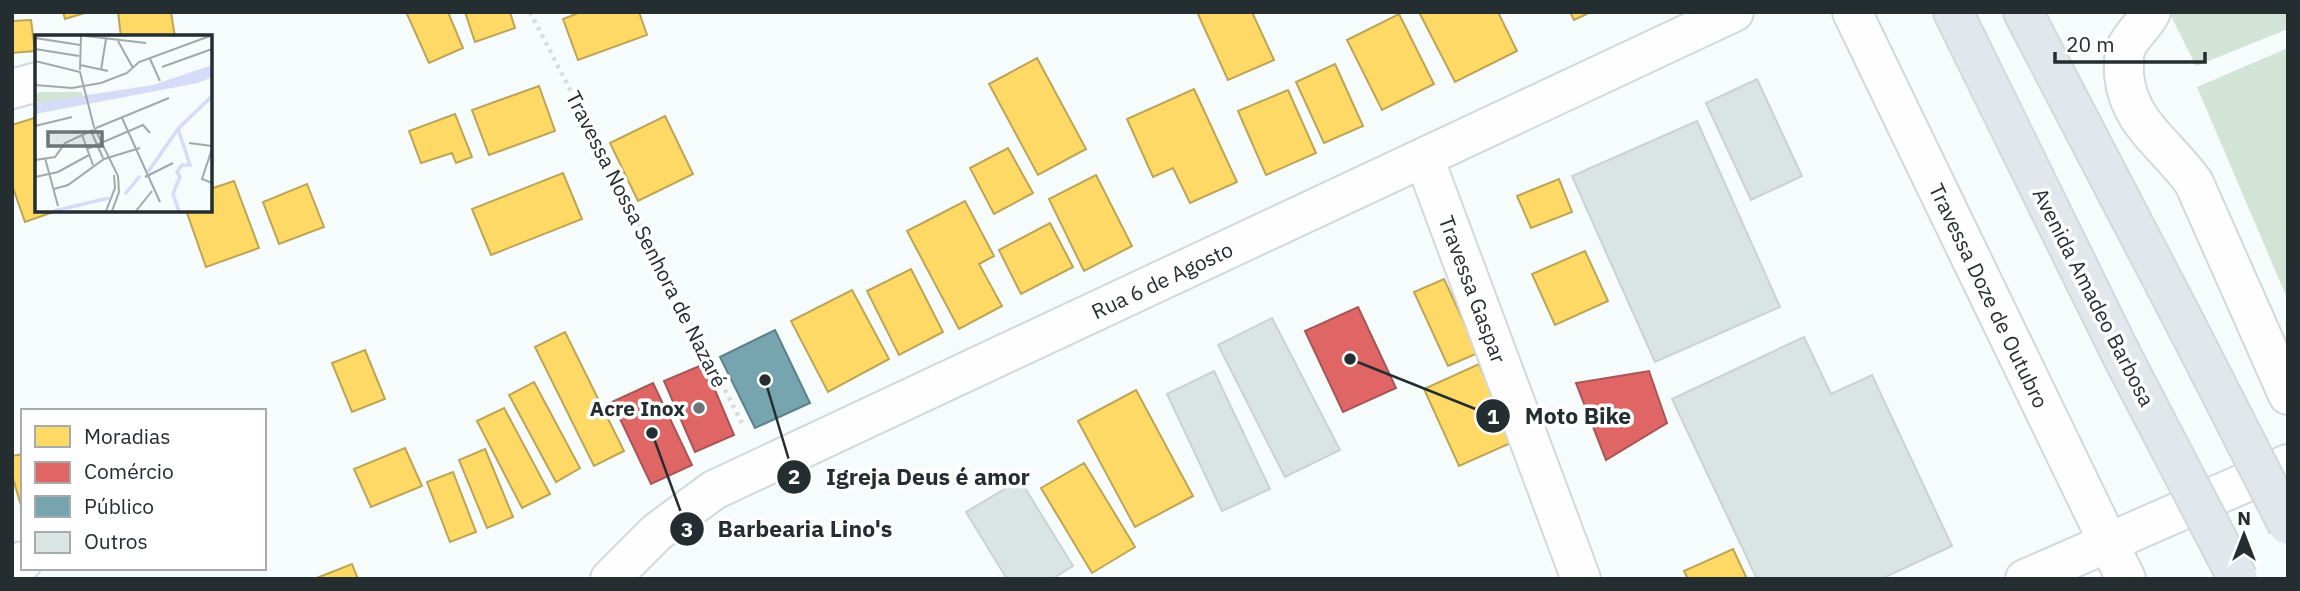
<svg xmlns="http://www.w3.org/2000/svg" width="2300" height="591" viewBox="0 0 2300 591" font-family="'IBM Plex Sans',sans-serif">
  <rect width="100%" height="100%" fill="#f6fbfc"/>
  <path fill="#d2e4d5" d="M 2169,12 L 2288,12 L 2288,29 L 2196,66 Z
    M 2288,48 L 2288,298 L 2287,298 L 2197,87 Z"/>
  <path fill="#ffd966" stroke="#bda556" stroke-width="2" d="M 63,12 L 88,12 L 65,19 Z
    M 118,12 L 171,12 L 175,37 L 121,37 Z
    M 411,12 L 448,12 L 463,48 L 429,63 L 407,14 Z
    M 465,12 L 510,12 L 515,28 L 475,42 Z
    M 581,12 L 639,12 L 647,35 L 578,60 L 563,19 Z
    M 1197,12 L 1252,12 L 1274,60 L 1228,80 Z
    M 1419,12 L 1498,12 L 1517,51 L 1455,82 Z
    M 1570,12 L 1591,12 L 1574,20 Z
    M 1399,14 L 1434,84 L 1382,110 L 1347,40 Z
    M 31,20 L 35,51 L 12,53 L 12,21 Z
    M 1037,58 L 1086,149 L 1038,175 L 989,84 Z
    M 1335,64 L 1363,126 L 1324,143 L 1296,82 Z
    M 539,86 L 555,131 L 489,155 L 472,110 Z
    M 1194,89 L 1237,182 L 1190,203 L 1173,168 L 1153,177 L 1127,119 Z
    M 1288,90 L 1316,153 L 1266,175 L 1238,111 Z
    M 455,114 L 472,157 L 456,163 L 452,153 L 421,163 L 409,131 Z
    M 665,116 L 693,174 L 638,201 L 610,143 Z
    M 37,117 L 37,210 L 59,210 L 25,222 L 12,185 L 12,125 Z
    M 1008,148 L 1033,193 L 994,214 L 970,168 Z
    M 563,173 L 582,219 L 491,255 L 472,209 Z
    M 1096,175 L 1132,246 L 1084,271 L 1049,199 Z
    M 1559,179 L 1572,212 L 1531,228 L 1517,196 Z
    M 234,181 L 259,248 L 206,267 L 186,210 L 210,210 L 210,189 Z
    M 307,184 L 324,227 L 279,244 L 263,202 Z
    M 965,201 L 994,256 L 979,264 L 1002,306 L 959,329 L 907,231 Z
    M 1050,223 L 1073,267 L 1021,294 L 999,250 Z
    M 1585,251 L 1608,301 L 1555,325 L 1532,274 Z
    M 911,269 L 943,332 L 899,355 L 867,291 Z
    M 1444,279 L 1478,353 L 1448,366 L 1414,292 Z
    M 852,290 L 889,359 L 828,392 L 791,321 Z
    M 565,332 L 624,451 L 594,466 L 535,347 Z
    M 365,350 L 385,399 L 352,412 L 332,363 Z
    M 1479,364 L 1513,442 L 1459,466 L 1424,389 Z
    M 534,382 L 580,468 L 556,482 L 509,395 Z
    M 1136,390 L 1193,496 L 1135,527 L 1078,421 Z
    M 504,408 L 550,494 L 522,508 L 477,421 Z
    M 405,448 L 422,486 L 371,507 L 354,469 Z
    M 485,449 L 513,517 L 487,528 L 459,460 Z
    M 23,454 L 23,509 L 22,509 L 12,475 L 12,456 Z
    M 1084,463 L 1135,547 L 1092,573 L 1041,488 Z
    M 453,472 L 476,532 L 450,542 L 427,482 Z
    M 1733,549 L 1747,579 L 1688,579 L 1684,571 Z
    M 352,564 L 358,579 L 314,579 Z"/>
  <path fill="#e06666" stroke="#a85556" stroke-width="2" d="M 1358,307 L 1396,388 L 1343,412 L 1305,331 Z
    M 704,364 L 734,435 L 695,452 L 664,381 Z
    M 1649,371 L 1667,423 L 1606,460 L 1576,383 Z
    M 653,383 L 692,465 L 651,484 L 612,402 Z"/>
  <path fill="#76a5af" stroke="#5d8189" stroke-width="2" d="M 775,330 L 810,403 L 755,428 L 720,357 Z"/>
  <path fill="#d8e5e3" stroke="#cbd2d1" stroke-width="2" d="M 1757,79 L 1802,176 L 1751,200 L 1706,103 Z
    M 1697,121 L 1780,307 L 1655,362 L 1572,176 Z
    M 1272,318 L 1340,450 L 1285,477 L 1218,345 Z
    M 1804,337 L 1831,394 L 1872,375 L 1952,546 L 1881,579 L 1757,579 L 1672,399 Z
    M 1214,371 L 1270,489 L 1222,511 L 1167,394 Z
    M 1020,480 L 1073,566 L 1052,579 L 1007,579 L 966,512 Z"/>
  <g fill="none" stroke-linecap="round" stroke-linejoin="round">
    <defs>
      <g id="minor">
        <path id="s1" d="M 1852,12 L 2126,579"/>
        <path d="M 2151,12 C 2145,25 2131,35 2126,48 C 2123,55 2124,67 2124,75 C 2129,125 2167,144 2194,183 L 2288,395"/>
        <path d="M 12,89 L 37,82"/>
        <path id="s2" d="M 1424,158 L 1581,579"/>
        <path d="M 12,564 L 23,561"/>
        <path id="s3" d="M 610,579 L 657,532 L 714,490 L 1734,12"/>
        <path d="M 2025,579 L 2288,464"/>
      </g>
      <path id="major" d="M 1953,12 L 2122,356
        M 2023,12 L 2185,323"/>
    </defs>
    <use href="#minor" stroke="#d2d9db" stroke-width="42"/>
    <use href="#major" stroke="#d4d8d9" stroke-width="42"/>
    <path stroke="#dadcdc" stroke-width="4.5" stroke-dasharray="3.5 5" stroke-linecap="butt" d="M 530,12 L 743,425"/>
    <use href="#minor" stroke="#fefeff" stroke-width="38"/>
    <use href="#major" stroke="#e2e7eb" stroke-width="38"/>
    <defs>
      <path id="major-bridge" d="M 2185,323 L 2288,525
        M 2122,356 L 2238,579"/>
    </defs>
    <use href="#major-bridge" stroke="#d4d8d9" stroke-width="42" stroke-linecap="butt"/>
    <use href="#major-bridge" stroke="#e2e7eb" stroke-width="38"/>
  </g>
  <circle fill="#6e7577" stroke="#fff" stroke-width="2.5" cx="699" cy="408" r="7"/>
  <g text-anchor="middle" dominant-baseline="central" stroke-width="7" stroke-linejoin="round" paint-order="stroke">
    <g font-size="21" fill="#242d2f" stroke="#fff">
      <text transform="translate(647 239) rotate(63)">Travessa Nossa Senhora de Nazaré</text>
      <text stroke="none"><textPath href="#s3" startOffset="632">Rua 6 de Agosto</textPath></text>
      <text stroke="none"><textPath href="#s2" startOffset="140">Travessa Gaspar</textPath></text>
      <text stroke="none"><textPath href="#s1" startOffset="315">Travessa Doze de Outubro</textPath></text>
      <text transform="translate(2094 297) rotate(63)">Avenida Amadeo Barbosa</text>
    </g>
    <g font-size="21" font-weight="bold" fill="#242d2f" stroke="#fff" text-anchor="end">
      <text x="685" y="408">Acre Inox</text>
    </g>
  </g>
  <g transform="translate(35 35)">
    <rect width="177" height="177" fill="#f6fbfc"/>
    <path d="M 5,57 L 47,57 L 48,62 L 0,68 L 0,59 Z" fill="#d1e5d4"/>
    <path d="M 177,30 L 177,42 L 163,48 L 0,79 L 0,68 L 118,50 Z" fill="#d6dbf7"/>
    <path fill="none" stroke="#d6dbf7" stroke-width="3.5" d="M 113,137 L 143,94M 90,159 L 105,141M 19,176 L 74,163M 144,176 L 138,159 L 145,142 L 142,137 L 147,130 L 155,130 L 143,94 L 177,61"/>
    <path fill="none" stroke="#a2a9aa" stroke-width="2" d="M 51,1 L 111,8M 0,3 L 45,10M 83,6 L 98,33M 0,14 L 44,21M 115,24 L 125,46M 0,26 L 45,37 L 59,92 L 83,141 L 84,157 L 77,176M 45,30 L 73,36M 127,32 L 177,14M 45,35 L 46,1M 66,35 L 71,4M 0,50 L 37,53 L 66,48 L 92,38 L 104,27 L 175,1M 87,83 L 125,167M 0,91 L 37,82M 61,93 L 134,63M 56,96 L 68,123M 47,100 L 58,130M 154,108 L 177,111M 52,114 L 108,90 L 115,98M 177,114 L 167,144 L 177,148M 10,123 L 23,171M 0,125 L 20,122 L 30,108 L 58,95M 0,142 L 23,137 L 54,120M 110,142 L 138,128M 19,154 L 33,150 L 69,124 L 105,113M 71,176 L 80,153 L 79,140M 101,176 L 117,156"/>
    <path fill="#6e7577" fill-opacity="0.15" stroke="#6e7577" stroke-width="3.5" d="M 13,97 L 67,97 L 67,111 L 13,111 Z"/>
    <rect width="177" height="177" fill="none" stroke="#242d2f" stroke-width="3.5"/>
  </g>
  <path fill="none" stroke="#242d2f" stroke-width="2.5" d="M1350 359L1493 416M765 380L794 477M652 433L687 529"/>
  <g fill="#242d2f" stroke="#fff" stroke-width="2.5">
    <circle cx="1350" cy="359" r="7"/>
    <circle cx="765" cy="380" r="7"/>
    <circle cx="652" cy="433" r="7"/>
    <circle cx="1493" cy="416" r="18"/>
    <circle cx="794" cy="477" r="18"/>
    <circle cx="687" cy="529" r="18"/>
  </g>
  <g font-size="21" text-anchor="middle" font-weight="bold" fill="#fff">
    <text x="1493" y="424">1</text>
    <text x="794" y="484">2</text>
    <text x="687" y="537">3</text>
  </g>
  <g font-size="23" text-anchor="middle" font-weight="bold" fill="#242d2f" stroke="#fff" stroke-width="7" stroke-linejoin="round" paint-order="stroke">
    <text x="1578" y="424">Moto Bike</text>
    <text x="928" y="485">Igreja Deus é amor</text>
    <text x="805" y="537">Barbearia Lino's</text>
  </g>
  <rect width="2300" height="591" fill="none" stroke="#242d2f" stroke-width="28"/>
  <rect x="21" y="409" width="245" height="161" fill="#ffffff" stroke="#a7abac" stroke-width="2"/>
  <rect x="35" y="426" width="35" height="21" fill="#ffd966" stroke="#a7abac" stroke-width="2"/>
  <text x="84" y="444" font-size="21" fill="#242d2f">Moradias</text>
  <rect x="35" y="462" width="35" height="21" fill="#e06666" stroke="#a7abac" stroke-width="2"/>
  <text x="84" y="479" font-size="21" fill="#242d2f">Comércio</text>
  <rect x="35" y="496" width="35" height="21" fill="#76a5af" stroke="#a7abac" stroke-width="2"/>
  <text x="84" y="514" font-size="21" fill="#242d2f">Público</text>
  <rect x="35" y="532" width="35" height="21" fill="#d8e5e3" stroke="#a7abac" stroke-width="2"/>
  <text x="84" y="549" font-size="21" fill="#242d2f">Outros</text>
  <g transform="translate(2244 535)" stroke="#ffffff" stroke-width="5" paint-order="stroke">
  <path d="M0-5L12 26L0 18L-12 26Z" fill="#242d2f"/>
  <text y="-10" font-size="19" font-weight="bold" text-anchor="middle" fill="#242d2f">N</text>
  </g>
  <path d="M2055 52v10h150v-10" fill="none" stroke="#242d2f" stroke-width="3.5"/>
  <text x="2066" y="52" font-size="21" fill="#242d2f" stroke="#ffffff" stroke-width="5" paint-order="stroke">20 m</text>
</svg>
